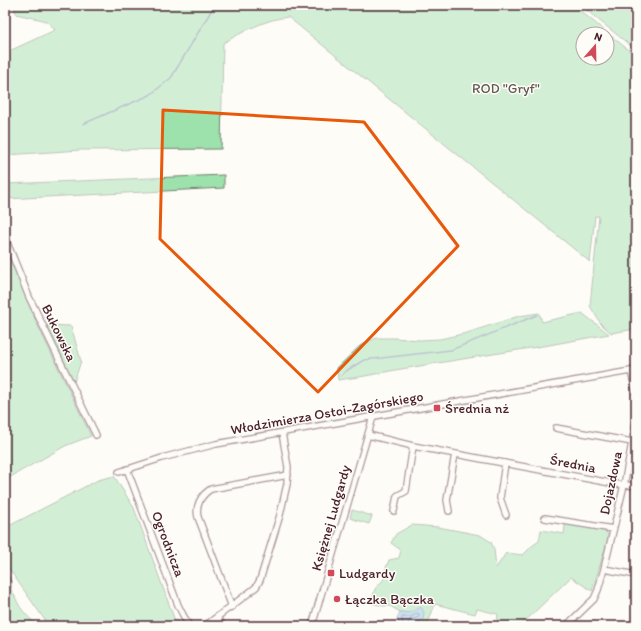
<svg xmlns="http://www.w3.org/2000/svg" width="641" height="631" viewBox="0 0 641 631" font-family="Itim,sans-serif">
  <rect width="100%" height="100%" fill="#fdfcf7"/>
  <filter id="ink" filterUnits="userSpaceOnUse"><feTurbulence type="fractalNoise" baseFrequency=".025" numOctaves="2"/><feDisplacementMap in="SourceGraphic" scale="8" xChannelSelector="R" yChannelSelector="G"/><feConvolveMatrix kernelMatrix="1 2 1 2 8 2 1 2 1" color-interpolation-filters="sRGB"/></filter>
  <g filter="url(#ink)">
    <path fill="#9de1ad" stroke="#74806c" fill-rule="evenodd" d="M 14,5 L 213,5 L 214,6 L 233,7 L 242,5 L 573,5 L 636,56 L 636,329 L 611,333 L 601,324 L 590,306 L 599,216 L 595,216 L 590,262 L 288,17 C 265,19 243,32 223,43 L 221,149 L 81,150 L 5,155 L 5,53 L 55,30 L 49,23 L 43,20 L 16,14 ZM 583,34 L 607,34 L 607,58 L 583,58 Z
      M 580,5 L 636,5 L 636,50 Z
      M 224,175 L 224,188 L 5,199 L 5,184 Z
      M 5,246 L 37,324 L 91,436 L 65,446 L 5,480 Z
      M 539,313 L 542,322 L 582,313 L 609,334 L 549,345 L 395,370 L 365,376 L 338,380 L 337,368 L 360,346 L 376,338 L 394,338 L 420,340 L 440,339 L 467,333 L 519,316 Z
      M 47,325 L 71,326 L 81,361 L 74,382 Z
      M 114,476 L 134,508 L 174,618 L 180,626 L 49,626 L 5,563 L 5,528 L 98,480 Z
      M 352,510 L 372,516 L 369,524 L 350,518 Z
      M 567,524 L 601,530 L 606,532 L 609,536 L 592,591 L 571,577 L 520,626 L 497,626 L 498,614 L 477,609 L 475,614 L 435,604 L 427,626 L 407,626 L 416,623 L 409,613 L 400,612 L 390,606 L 383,606 L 371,603 L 375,589 L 384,579 L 384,573 L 389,560 L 399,558 L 401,550 L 391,543 L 396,534 L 412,525 L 438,527 L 480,535 L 491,542 L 494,549 L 496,568 L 506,553 L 523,555 L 532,546 L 539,541 L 541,530 L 564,534 L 565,526 Z
      M 5,571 L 12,582 L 11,590 C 15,595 16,600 19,605 C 23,612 31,620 38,626 L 5,626 Z"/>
    <path fill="#8dc1ea" stroke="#72809e" d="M 421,607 L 424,612 L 423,620 L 407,626 L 399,625 L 397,618 L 400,612 L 409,613 Z"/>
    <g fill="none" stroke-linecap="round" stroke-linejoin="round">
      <path stroke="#656077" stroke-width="1" d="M 403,626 L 402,619 L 402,617 L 411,617 L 417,613 L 419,614 L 419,617 L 413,619 L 411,619 L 408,623 L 408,626"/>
      <path stroke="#72809e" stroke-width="1.5" d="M 83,124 L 150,95 L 171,78 L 214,6
        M 341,376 L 346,371 L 364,360 L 451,350 L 537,315"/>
      <defs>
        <path id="street" d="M 5,238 L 13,257 L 29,297 L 96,435
          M 631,371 L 636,393
          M 636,422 L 624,485 L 604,569 L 636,575
          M 556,428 L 632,442
          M 368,435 L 413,446 L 616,484 L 636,486
          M 505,463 L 500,498 L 506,515
          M 127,469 L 178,605 L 183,615 L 189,626
          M 119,472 L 162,458 L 216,444 L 636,370
          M 394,511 L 397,496 L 406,491 L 413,446
          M 449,511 L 447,500 L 455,454
          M 545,518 L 613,529
          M 232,607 L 198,517 C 195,506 201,495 211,489 L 288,475
          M 217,617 L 223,626
          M 205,626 L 250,592 L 256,587 L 260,580 L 280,515 L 287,484 L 288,467 L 282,433
          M 312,626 L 373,417
          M 566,626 L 594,599 L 598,590 L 604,569"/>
      </defs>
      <use href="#street" stroke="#4a1f2b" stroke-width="8"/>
      <use href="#street" stroke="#fdfcf7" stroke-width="5.5"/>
    </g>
  </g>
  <path d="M0 0H641V631H0ZM 163,110 L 364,122 L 458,246 L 318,392 L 160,239 Z" fill="#fdfcf7" fill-opacity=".55" fill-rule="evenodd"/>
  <path fill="none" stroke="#e8590c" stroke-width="3" stroke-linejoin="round" d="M 163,110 L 364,122 L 458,246 L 318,392 L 160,239 Z"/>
  <g fill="#d1495b" stroke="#fdfcf7" stroke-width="1.5">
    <rect x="433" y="404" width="8" height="8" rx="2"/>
    <rect x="327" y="569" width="8" height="8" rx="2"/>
    <circle cx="337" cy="599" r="4"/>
  </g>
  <g text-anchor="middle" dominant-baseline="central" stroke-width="3" stroke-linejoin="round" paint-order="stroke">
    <g font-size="14" fill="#635952" stroke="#fdfcf7">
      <text x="506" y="88">ROD "Gryf"</text>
    </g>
    <g font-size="14" fill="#4a1f2b" stroke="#fdfcf7">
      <text transform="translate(59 333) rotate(64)">Bukowska</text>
      <text transform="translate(327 413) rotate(-10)">Włodzimierza Ostoi-Zagórskiego</text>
      <text transform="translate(573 464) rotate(11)">Średnia</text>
      <text transform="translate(611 483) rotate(-78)">Dojazdowa</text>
      <text transform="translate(331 518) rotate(-74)">Księżnej Ludgardy</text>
      <text transform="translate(168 544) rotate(69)">Ogrodnicza</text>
    </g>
    <g font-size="14" fill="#4a1f2b" stroke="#fdfcf7" text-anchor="start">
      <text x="445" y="408">Średnia nż</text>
      <text x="339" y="573">Ludgardy</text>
      <text x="345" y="599">Łączka Bączka</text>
    </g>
  </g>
  <rect width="641" height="631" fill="none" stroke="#fdfcf7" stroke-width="20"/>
  <rect x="10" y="10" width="621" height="611" fill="none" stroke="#4a1f2b" stroke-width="1.5" filter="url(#ink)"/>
  <g transform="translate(595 46) rotate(20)"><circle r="19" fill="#fdfcf7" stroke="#b5a4a5"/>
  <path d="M0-3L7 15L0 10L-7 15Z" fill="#d1495b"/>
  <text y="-6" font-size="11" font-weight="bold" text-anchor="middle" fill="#4a1f2b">N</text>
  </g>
</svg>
